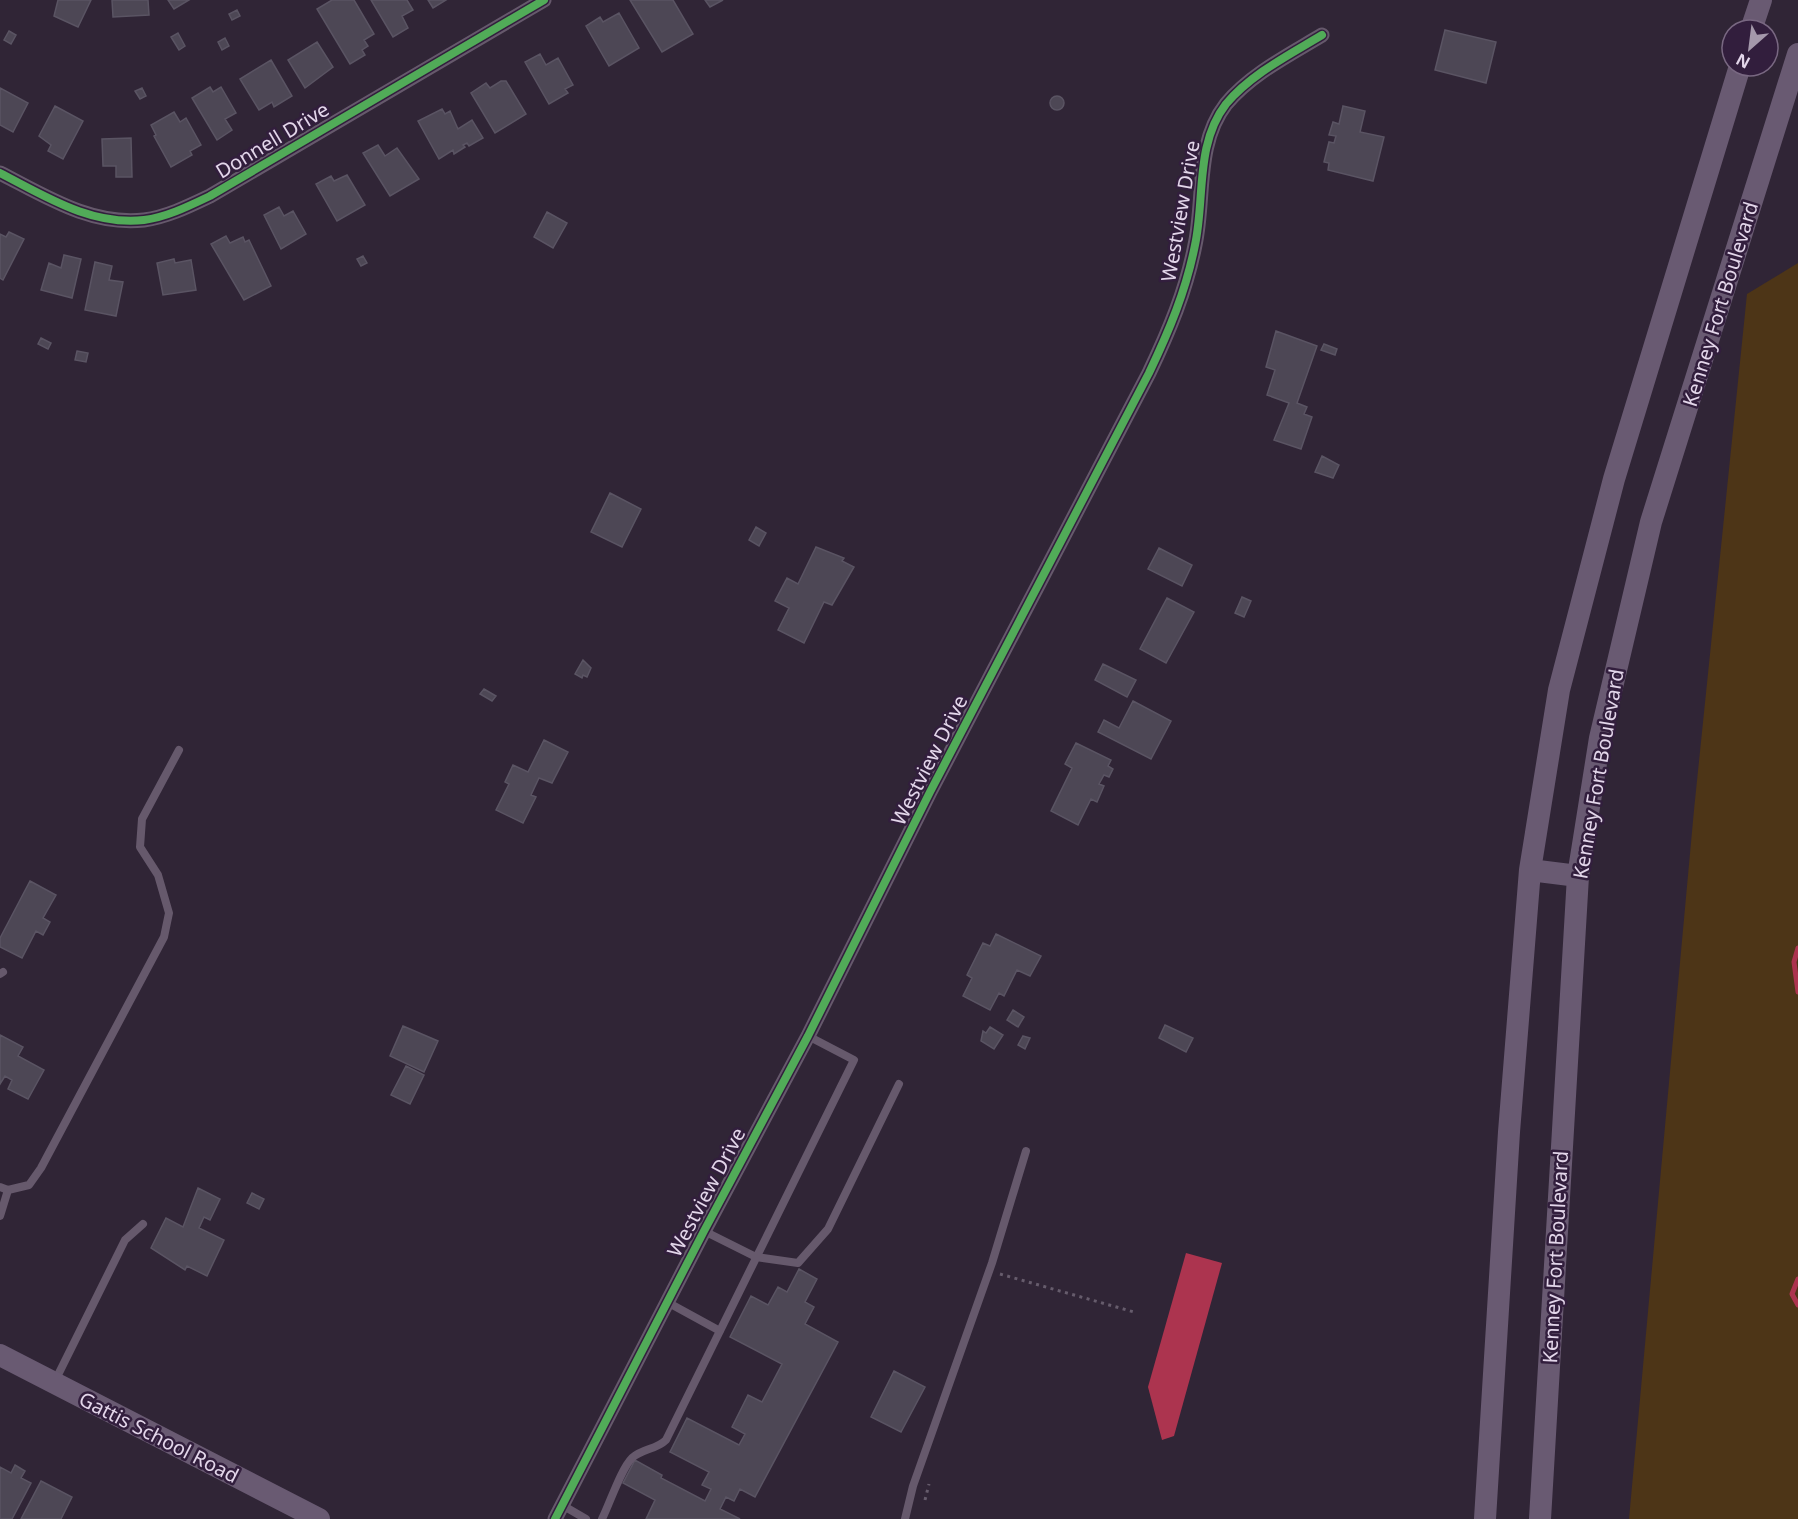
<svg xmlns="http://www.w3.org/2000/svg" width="1798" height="1519" viewBox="0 0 1798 1519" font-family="'Noto Sans',sans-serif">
  <rect width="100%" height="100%" fill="#302536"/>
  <path fill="#4d3517" d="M 1798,263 L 1798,1519 L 1629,1519 L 1694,810 L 1747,294 Z"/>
  <path fill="#ac344f" d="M 1186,1253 L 1222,1263 L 1174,1436 L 1162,1440 L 1148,1387 Z"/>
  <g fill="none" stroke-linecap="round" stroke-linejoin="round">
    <path stroke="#ac344f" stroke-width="5" d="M 1798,948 L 1794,962 L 1798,992
      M 1798,1279 L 1792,1294 L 1798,1305"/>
  </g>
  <path fill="#4d4755" stroke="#5a5463" stroke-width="1.5" d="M 58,0 L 91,0 L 78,27 L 54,16 Z
    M 112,0 L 148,0 L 149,15 L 113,17 Z
    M 168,0 L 189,0 L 174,9 Z
    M 332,0 L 354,0 L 374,34 L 364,40 L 368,46 L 362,50 L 365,55 L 350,64 L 317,9 Z
    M 371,0 L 407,0 L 413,10 L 402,16 L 408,28 L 393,37 Z
    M 428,0 L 446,0 L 433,8 Z
    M 630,0 L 673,0 L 693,34 L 662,52 Z
    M 705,0 L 723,0 L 710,7 Z
    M 237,10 L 240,16 L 232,20 L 229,14 Z
    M 619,13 L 639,48 L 609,66 L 586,26 L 600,17 L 603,22 Z
    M 1445,30 L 1496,42 L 1486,83 L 1435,70 Z
    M 9,31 L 16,35 L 11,44 L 4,40 Z
    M 178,33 L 185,46 L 179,50 L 171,37 Z
    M 225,38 L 229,46 L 222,50 L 218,42 Z
    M 317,42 L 333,67 L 305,88 L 288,60 Z
    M 540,54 L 546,65 L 558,58 L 573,85 L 565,89 L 568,93 L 549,104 L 525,62 Z
    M 271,60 L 292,96 L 274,107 L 272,102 L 259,110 L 240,79 Z
    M 501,81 L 506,81 L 526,114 L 495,133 L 471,93 L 486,83 L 490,88 Z
    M 210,87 L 213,92 L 221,87 L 236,113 L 225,119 L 232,130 L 217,140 L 192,98 Z
    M 0,88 L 28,103 L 13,132 L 0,125 Z
    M 142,88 L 146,96 L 140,99 L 135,91 Z
    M1050 103a7 7 0 1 1 14 0a7 7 0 1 1-14 0Z
    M 55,106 L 83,121 L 63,159 L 48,151 L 51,145 L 39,136 Z
    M 1343,106 L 1365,111 L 1360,132 L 1384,137 L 1373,181 L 1328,170 L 1329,163 L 1324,162 L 1329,142 L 1334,143 L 1336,136 L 1329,135 L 1333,122 L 1339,124 Z
    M 442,109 L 445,114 L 450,111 L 458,129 L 472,120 L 483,138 L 469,146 L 467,143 L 463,145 L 465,147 L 454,154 L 453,150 L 439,159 L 418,121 Z
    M 174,112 L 180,122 L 186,118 L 201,145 L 190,151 L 192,155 L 171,167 L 154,136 L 156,135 L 151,125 Z
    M 131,138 L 132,177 L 116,177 L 116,166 L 103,166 L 102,139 Z
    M 378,145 L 385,156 L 397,148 L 419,179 L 390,196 L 363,153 Z
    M 347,175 L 365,205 L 337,221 L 316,184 L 331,176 L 334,181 Z
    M 279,207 L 284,216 L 293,211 L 306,234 L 281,249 L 264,215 Z
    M 547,212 L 567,223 L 553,248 L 534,237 Z
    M 9,232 L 24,239 L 3,280 L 0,278 L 0,234 L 6,237 Z
    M 226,236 L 230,243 L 243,237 L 245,242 L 249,240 L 271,286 L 244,300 L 211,244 Z
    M 64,255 L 81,259 L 72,298 L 41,290 L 49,263 L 61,268 Z
    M 363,256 L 367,263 L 361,266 L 357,259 Z
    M 174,259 L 175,263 L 191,260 L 196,290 L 163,295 L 157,263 Z
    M 95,262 L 112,266 L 109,280 L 123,282 L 116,316 L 85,310 Z
    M 1276,331 L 1317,346 L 1297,403 L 1307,407 L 1304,414 L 1312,417 L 1301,449 L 1274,440 L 1289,403 L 1267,395 L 1275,370 L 1266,367 Z
    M 41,338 L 51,343 L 48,349 L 38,344 Z
    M 1324,344 L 1337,349 L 1335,355 L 1321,350 Z
    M 77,351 L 88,353 L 86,362 L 75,360 Z
    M 1322,456 L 1339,465 L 1333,478 L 1315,472 Z
    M 610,493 L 641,509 L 622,547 L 591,532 Z
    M 756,527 L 766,533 L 759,546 L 749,540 Z
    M 816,547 L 844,558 L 842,561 L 854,567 L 832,605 L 824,602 L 804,643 L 778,630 L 789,608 L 775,601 L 787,578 L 798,584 Z
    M 1159,548 L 1192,565 L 1182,586 L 1148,569 Z
    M 1242,597 L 1251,601 L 1244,617 L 1235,613 Z
    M 1167,598 L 1194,612 L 1166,663 L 1140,649 Z
    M 583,660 L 591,668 L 587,677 L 583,675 L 582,678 L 575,674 Z
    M 1103,664 L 1136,680 L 1127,697 L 1095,680 Z
    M 484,689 L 496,696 L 492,701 L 480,694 Z
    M 1133,701 L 1171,721 L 1151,759 L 1098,732 L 1104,720 L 1119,728 Z
    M 544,740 L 568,752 L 552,783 L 539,778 L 531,795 L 536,797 L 523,823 L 496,810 L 509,784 L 505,782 L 513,765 L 528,772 Z
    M 1076,743 L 1111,760 L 1108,766 L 1113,769 L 1109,777 L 1104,775 L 1099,784 L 1104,786 L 1097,802 L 1091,799 L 1078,825 L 1051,811 L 1072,768 L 1065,764 Z
    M 30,881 L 56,895 L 43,918 L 50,922 L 43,935 L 36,931 L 22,958 L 0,947 L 0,938 Z
    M 996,934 L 1041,956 L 1030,976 L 1017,970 L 1004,996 L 999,993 L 990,1010 L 963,996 L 972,978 L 967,975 L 983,943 L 990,946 Z
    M 1013,1010 L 1024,1017 L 1018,1027 L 1007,1020 Z
    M 1165,1025 L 1193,1038 L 1186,1052 L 1159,1038 Z
    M 403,1026 L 438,1041 L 424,1072 L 390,1056 Z
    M 990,1027 L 1003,1035 L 994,1049 L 981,1041 L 983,1031 L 986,1033 Z
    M 0,1035 L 23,1047 L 18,1056 L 44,1070 L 28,1099 L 8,1089 L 12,1080 L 5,1076 L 0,1084 Z
    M 1023,1036 L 1030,1038 L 1025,1049 L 1018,1045 Z
    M 406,1066 L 424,1075 L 410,1104 L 391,1095 Z
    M 198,1188 L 220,1199 L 210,1220 L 204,1217 L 199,1228 L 224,1240 L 207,1276 L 187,1266 L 185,1270 L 151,1248 L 166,1218 L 183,1227 Z
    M 252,1193 L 264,1199 L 259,1209 L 247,1203 Z
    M 799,1269 L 817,1279 L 805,1302 L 814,1307 L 805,1324 L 838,1342 L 755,1497 L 740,1489 L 734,1501 L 726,1497 L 720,1509 L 740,1519 L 646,1519 L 655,1500 L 623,1483 L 635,1460 L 662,1475 L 661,1478 L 705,1501 L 711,1489 L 702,1485 L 709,1472 L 670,1452 L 687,1418 L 739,1445 L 745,1434 L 732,1427 L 748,1395 L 762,1402 L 782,1364 L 730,1337 L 751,1296 L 768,1305 L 778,1287 L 787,1292 Z
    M 894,1371 L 925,1387 L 901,1432 L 871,1417 Z
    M 15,1465 L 25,1471 L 21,1478 L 31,1483 L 12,1519 L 0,1519 L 0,1467 L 11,1473 Z
    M 41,1481 L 72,1497 L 61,1519 L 21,1519 Z"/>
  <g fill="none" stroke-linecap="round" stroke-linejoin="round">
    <path stroke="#665c6c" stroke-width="3" stroke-dasharray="3 4.5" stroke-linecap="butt" d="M 1000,1274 L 1134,1312
      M 925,1500 L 929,1484"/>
    <path stroke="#66596c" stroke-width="8" d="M 0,974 L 3,972
      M 0,1187 L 8,1190 L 29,1185 L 41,1168 L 164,937 L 169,913 L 158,875 L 140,847 L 142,819 L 179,750
      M 0,1216 L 8,1190
      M 704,1231 L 756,1257 L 798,1263 L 828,1229 L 899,1084
      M 667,1302 L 720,1331
      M 55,1381 L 125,1240 L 143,1224
      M 562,1505 L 586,1519
      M 602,1519 C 610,1503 621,1469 632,1458 C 643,1448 656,1450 666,1440 L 854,1060 L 808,1036
      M 905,1519 L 913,1486 L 992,1263 L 1026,1151"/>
    <path stroke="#66596c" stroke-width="15" d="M 0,173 C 45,196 91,226 144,220 C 167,217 189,206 210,196 L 544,0
      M 555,1519 L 704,1231 L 808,1036 L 930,792 L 1149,373 C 1169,331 1186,291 1195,245 C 1205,199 1195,144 1226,104 C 1251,74 1289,55 1322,35"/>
    <path stroke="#695a72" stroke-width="22" d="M 1751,30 L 1761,0
      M 1530,870 L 1578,876
      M 0,1355 L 319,1519
      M 1485,1519 L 1509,1132 L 1530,870 L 1559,690 L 1614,479 L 1740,66
      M 1540,1519 L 1578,876 L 1600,738 L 1651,522 L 1798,54"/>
    <defs>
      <path id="cycleway" d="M 0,173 C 45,196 91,226 144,220 C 167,217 189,206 210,196 L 544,0
        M 555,1519 L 704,1231 L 808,1036 L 930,792 L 1149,373 C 1169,331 1186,291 1195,245 C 1205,199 1195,144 1226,104 C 1251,74 1289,55 1322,35"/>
    </defs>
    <use href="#cycleway" stroke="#321e3d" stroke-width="11"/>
    <use href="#cycleway" stroke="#51ab58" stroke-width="8"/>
  </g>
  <g text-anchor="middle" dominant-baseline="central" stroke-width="5" stroke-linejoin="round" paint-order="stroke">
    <g font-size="20" fill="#e3d6ea" stroke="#321e3d">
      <text transform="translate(272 140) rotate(-31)">Donnell Drive</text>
      <text transform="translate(1180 211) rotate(-80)">Westview Drive</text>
      <text transform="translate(1720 304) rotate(-73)">Kenney Fort Boulevard</text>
      <text transform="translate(929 760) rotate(-63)">Westview Drive</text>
      <text transform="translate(1598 774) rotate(-80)">Kenney Fort Boulevard</text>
      <text transform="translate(706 1192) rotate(-62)">Westview Drive</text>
      <text transform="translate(1555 1257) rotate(-87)">Kenney Fort Boulevard</text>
      <text transform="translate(159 1437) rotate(27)">Gattis School Road</text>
    </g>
  </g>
  <g transform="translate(1750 48) rotate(208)"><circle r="28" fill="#321e3d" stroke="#796882" stroke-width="1.5"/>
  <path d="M0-4.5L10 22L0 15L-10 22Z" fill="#a498ab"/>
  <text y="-9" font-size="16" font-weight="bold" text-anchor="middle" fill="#e3d6ea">N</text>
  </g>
</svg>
